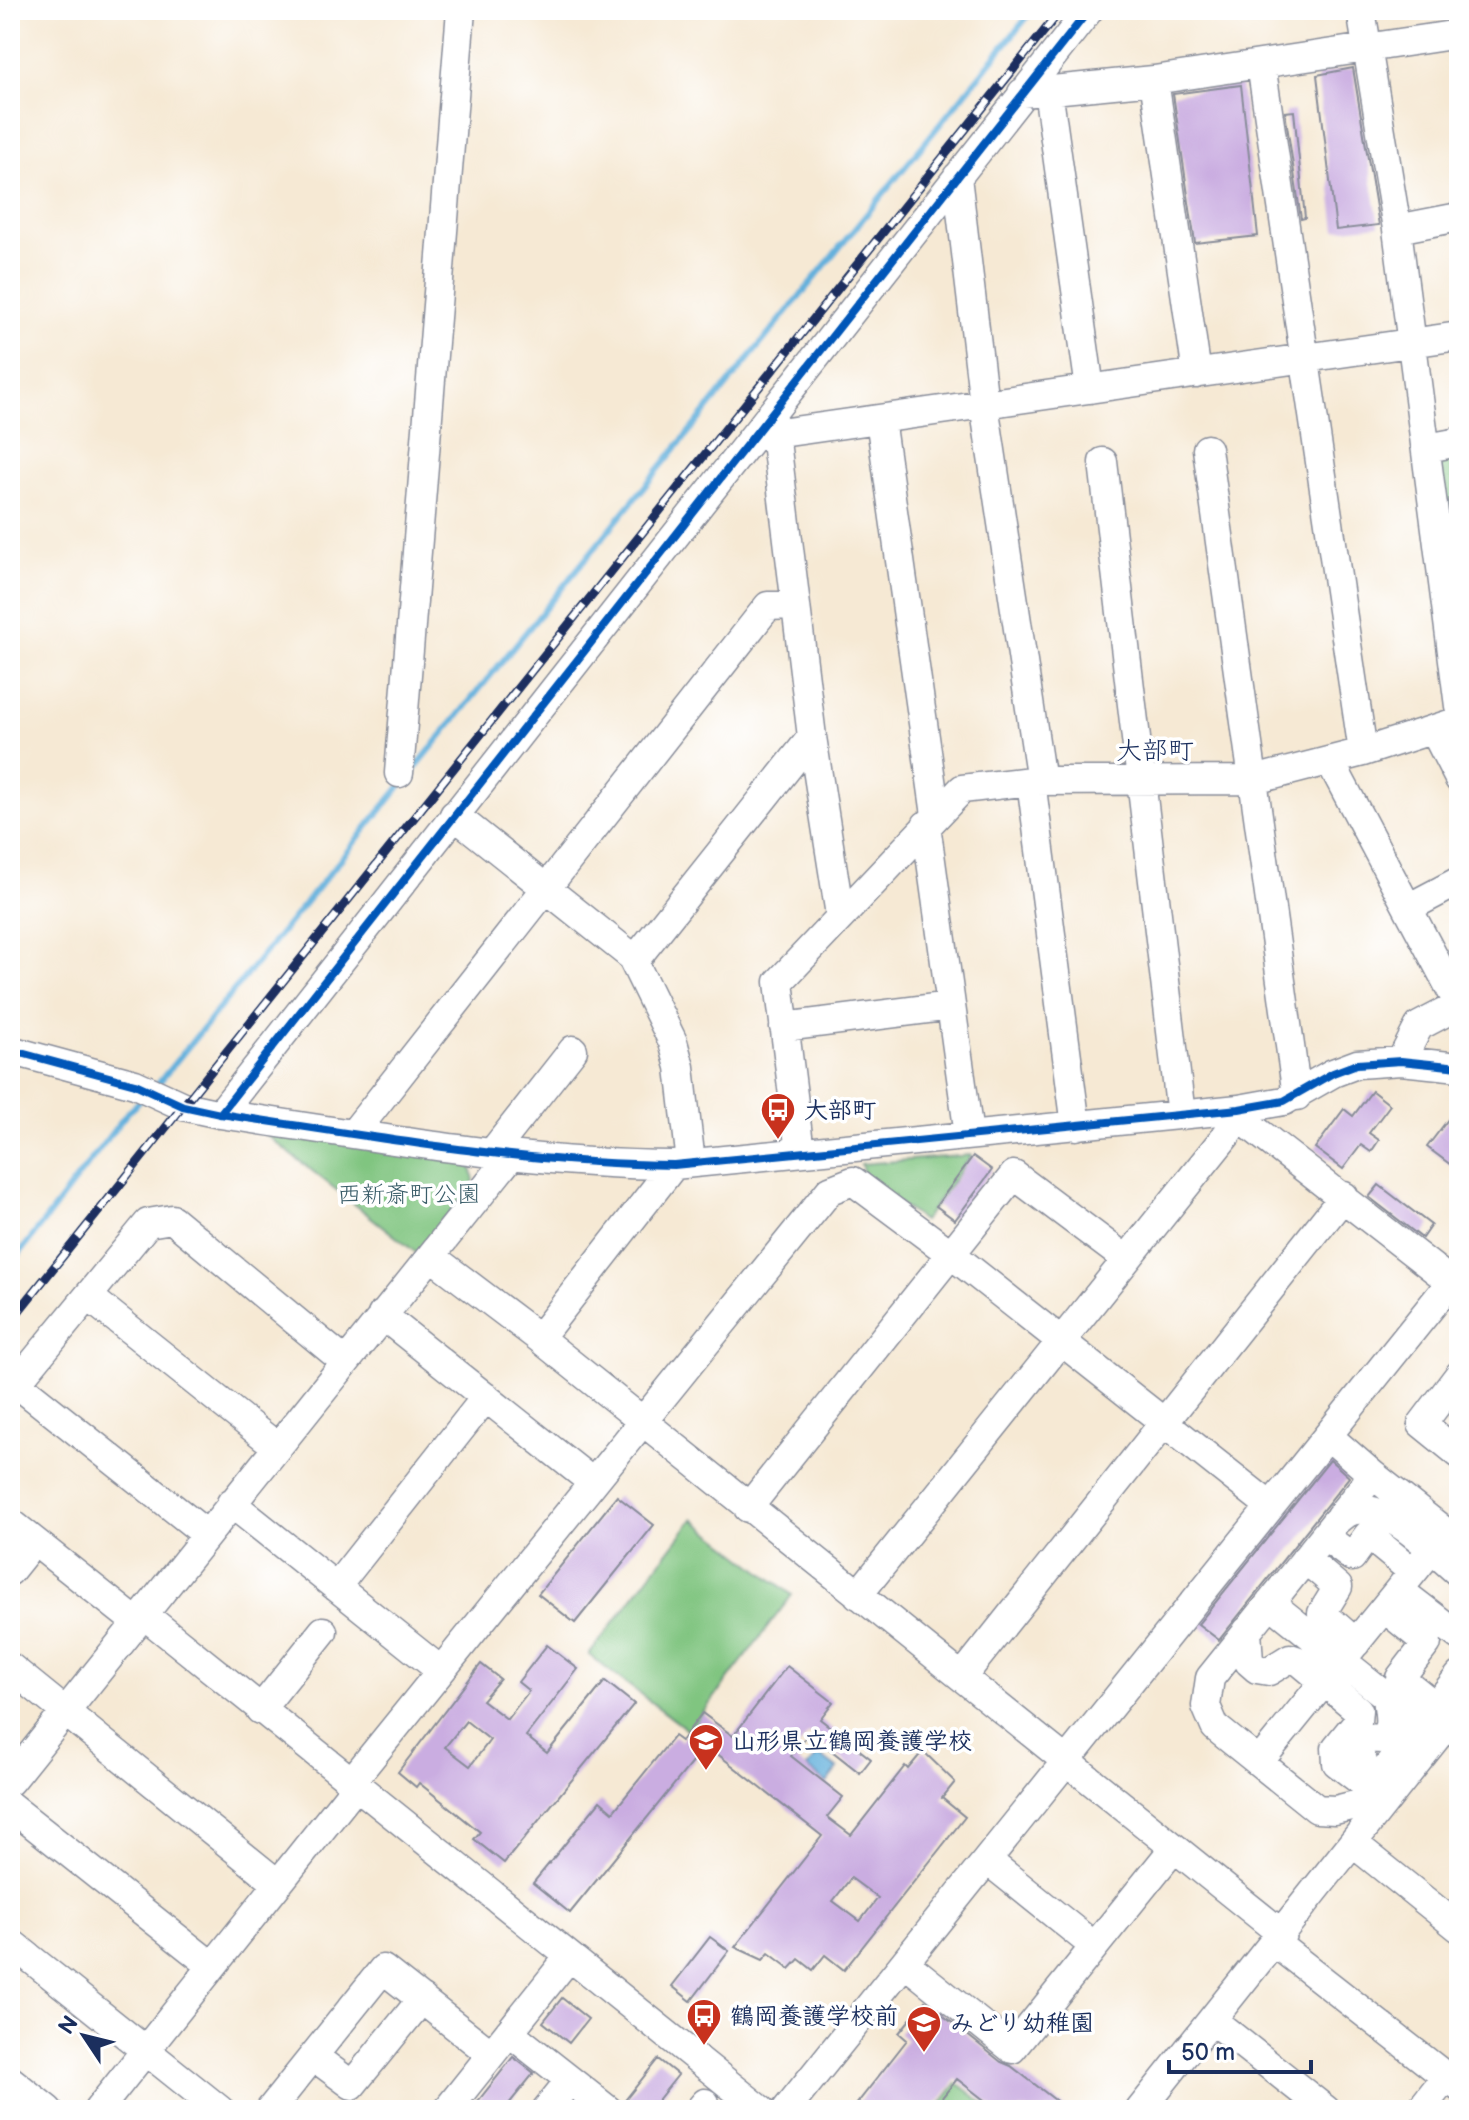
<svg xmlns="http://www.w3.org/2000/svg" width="1469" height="2120" viewBox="0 0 1469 2120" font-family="'Balsamiq Sans','Klee One',sans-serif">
  <rect width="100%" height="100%" fill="#fff"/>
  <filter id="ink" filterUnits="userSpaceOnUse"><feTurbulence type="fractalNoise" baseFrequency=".0125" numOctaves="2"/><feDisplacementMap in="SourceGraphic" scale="16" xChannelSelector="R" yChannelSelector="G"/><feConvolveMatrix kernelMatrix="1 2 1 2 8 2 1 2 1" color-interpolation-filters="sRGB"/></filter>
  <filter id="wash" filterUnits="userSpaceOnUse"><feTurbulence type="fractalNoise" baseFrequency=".006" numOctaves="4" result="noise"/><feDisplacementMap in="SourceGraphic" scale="32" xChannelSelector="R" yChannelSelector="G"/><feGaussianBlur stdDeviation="1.8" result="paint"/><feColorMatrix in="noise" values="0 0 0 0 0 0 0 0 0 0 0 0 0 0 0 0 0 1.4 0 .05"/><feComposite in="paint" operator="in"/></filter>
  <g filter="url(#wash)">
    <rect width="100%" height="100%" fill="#f6e9d4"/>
    <path fill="#80c580" stroke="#4e7a6f" stroke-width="2" d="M 1459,451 L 1459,616 L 1436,455 Z
      M 258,1128 L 470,1160 L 474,1181 L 419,1255 Z
      M 972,1155 L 923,1221 L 865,1178 L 861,1164 Z
      M 693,1519 L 792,1595 L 689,1731 L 589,1655 Z
      M 957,2083 L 992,2110 L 953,2110 L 942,2102 Z"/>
    <path fill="#63b0dc" stroke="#3f709d" stroke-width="2" d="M 818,1754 L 838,1769 L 827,1783 L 807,1768 Z"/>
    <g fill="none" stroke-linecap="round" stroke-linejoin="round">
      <path stroke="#63b0dc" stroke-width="6" d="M 156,1086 L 1033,10
        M 10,1266 L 127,1113 L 145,1096"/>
    </g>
    <g id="blocks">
      <path fill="#caade1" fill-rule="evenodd" d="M 1353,68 L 1379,225 L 1336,230 L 1317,75 Z
        M 1241,85 L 1258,236 L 1195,243 L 1173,94 Z
        M 1294,111 L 1305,218 L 1301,219 L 1285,112 Z
        M 1372,1091 L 1390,1105 L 1369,1133 L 1379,1140 L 1371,1152 L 1361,1145 L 1343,1169 L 1315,1148 L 1344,1109 L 1353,1116 Z
        M 1459,1105 L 1459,1171 L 1427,1147 Z
        M 973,1156 L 992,1170 L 955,1220 L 936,1206 Z
        M 1379,1185 L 1431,1225 L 1422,1238 L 1369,1197 Z
        M 1330,1460 L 1349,1477 L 1219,1640 L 1198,1624 Z
        M 617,1496 L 654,1525 L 575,1623 L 538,1594 Z
        M 547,1645 L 578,1669 L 526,1736 L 547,1753 L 605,1681 L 634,1704 L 504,1863 L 474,1839 L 480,1832 L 419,1783 L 416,1787 L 398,1772 L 481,1664 L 500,1679 L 482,1700 L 507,1719 L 529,1691 L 518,1682 ZM 466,1721 L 490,1740 L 470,1766 L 445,1747 Z
        M 787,1666 L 833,1702 L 820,1719 L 871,1759 L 860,1773 L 809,1733 L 791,1756 L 843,1797 L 827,1817 L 851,1835 L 905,1766 L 908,1769 L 923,1751 L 955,1782 L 942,1798 L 965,1817 L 844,1970 L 825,1955 L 813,1970 L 799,1959 L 790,1969 L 769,1953 L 763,1960 L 735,1947 L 822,1836 L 706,1745 L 570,1913 L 533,1883 L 600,1801 L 613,1812 L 674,1736 L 681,1741 L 702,1713 L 733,1736 ZM 851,1878 L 878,1898 L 860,1921 L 833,1901 Z
        M 710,1937 L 729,1951 L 691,2001 L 672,1986 Z
        M 562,1998 L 588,2019 L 569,2043 L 543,2022 Z
        M 925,2001 L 1001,2062 L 1011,2066 L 1068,2110 L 997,2110 L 957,2079 L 932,2110 L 852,2110 L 907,2040 L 899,2033 Z
        M 513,2057 L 534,2073 L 504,2110 L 471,2110 Z
        M 658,2059 L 678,2075 L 650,2110 L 625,2110 L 623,2103 Z"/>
    </g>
  </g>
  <g filter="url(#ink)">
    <use href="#blocks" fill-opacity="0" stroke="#888c99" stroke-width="2"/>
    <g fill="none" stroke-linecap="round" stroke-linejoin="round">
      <defs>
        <path id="minor" d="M 1361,10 L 1397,229 L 1459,706
          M 1261,64 L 1363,752
          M 1154,80 L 1197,374
          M 1048,90 L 1090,389
          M 1022,93 L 1154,80 L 1459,34
          M 957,177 L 984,404 L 1041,781
          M 1397,229 L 1459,217
          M 880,419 L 936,815
          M 775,433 L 812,737 L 840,915
          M 753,437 L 1459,336
          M 1427,448 L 1459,442
          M 1207,449 L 1297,1096
          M 1103,462 L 1181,1115
          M 1434,730 L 1459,779
          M 1330,761 L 1459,1005
          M 399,773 L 461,10
          M 1031,781 L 1076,1126
          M 454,815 L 631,956 L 673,1042 L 680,1067 L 691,1163
          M 926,825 L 969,1135
          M 1408,908 L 1459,881
          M 634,961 L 812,737
          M 784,1027 L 951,1006
          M 10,1050 L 135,1084 L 183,1106 L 220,1114 C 370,1136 521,1164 674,1165 L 1239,1109 L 1284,1101 L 1333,1073 L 1357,1064 L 1401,1061 L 1459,1067
          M 1401,1061 L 1419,1026 L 1459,1005
          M 220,1114 L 1089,10
          M 353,1134 L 768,606 L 795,605
          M 800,1152 L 779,982 L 962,789 L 1031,781 L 1254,780 L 1363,752 L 1459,721
          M 492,1153 L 573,1050
          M 432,1257 L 539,1338 L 1282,1934
          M 88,1296 L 276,1446
          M 382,1315 L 591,1481
          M 539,1338 L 674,1165
          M 1459,1375 L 1422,1424 L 1459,1454
          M 16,1383 L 206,1534
          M 10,1391 L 148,1223 L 172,1219 L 344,1361
          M 1328,1436 L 1373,1475
          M 231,1503 L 440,1670
          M 748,1508 L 1014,1175 L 1126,1259
          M 1339,1517 L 1373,1475 L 1459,1543
          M 10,1522 L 136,1622
          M 1324,1536 L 1352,1557 L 1368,1535 L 1413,1572
          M 1305,1559 L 1338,1587 L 1322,1613 L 1356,1643
          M 10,1571 L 34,1541
          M 1459,1573 C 1435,1553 1385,1500 1352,1511 C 1346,1512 1340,1518 1336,1521 L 1210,1678 L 1206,1706 L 1215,1727 L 1317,1809 L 1335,1810 L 1359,1804 L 1459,1676
          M 336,1587 L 486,1397
          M 1399,1590 L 1459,1636
          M 858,1595 L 1240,1118 L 1239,1109
          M 1270,1603 L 1421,1724
          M 1384,1608 L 1427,1643 L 1400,1678 L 1435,1706
          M 143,1614 L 761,2110
          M 1247,1631 L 1249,1662 L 1257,1669 L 1269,1671 L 1290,1658 L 1299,1661 L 1358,1710 L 1357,1722 L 1336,1748 L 1337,1763 L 1371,1789
          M 10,1667 L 278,1884
          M 962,1677 L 1344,1196
          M 260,1710 L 323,1631
          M 1259,1762 L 1431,1550
          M 1363,1762 L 1354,1750 L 1362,1738 L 1382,1739 C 1394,1728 1388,1712 1387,1697
          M 10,1781 L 511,1156
          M 351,1782 L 830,1190 L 853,1181 L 951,1254 L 1270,1506
          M 10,1806 L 212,1966
          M 1353,1843 L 1459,1928
          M 987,1860 L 1094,1946
          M 10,1942 L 220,2110
          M 1275,1943 L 1459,2087
          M 905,1963 L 1012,2049 L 1174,1848
          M 1212,2020 L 1326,2110
          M 509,2032 L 608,2110
          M 313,2056 L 352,2085 L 422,1999
          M 10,2080 L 48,2110
          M 98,2110 L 356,1786
          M 270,2110 L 383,1969 L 491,2054
          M 447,2110 L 569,1957
          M 546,2110 L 570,2080
          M 699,2110 L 705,2103
          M 786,2110 L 1451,1282 L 1240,1118
          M 1140,2110 L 1459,1709
          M 1420,2110 L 1446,2077"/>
      </defs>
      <use href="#minor" stroke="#888c99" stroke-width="31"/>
      <use href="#minor" stroke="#fff" stroke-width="28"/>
      <defs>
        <path id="rail" d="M 10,1322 L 1061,10"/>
      </defs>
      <use href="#rail" stroke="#1b2f5e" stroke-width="9"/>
      <use href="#rail" stroke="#fff" stroke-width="6" stroke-dasharray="18" stroke-linecap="butt"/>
      <defs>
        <path id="cycleway" d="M 10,1050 L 135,1084 L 183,1106 L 220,1114 C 370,1136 521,1164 674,1165 L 1239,1109 L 1284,1101 L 1333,1073 L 1357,1064 L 1401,1061 L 1459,1067
          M 220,1114 L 1089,10"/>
      </defs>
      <use href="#cycleway" stroke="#fff" stroke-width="13"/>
      <use href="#cycleway" stroke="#0057b8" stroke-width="8"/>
    </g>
  </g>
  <defs>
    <symbol id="bus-pin" viewBox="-11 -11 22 30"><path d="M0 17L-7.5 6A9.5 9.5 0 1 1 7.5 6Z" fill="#c8321e" stroke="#fff"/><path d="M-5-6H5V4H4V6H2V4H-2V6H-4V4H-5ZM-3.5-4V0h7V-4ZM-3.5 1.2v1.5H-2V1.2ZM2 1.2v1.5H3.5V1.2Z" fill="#fff"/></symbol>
    <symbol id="school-pin" viewBox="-11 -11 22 30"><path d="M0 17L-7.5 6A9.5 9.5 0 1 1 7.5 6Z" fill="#c8321e" stroke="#fff"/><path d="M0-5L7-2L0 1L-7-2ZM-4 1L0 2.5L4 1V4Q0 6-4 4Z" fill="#fff"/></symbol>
  </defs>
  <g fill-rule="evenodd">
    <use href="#bus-pin" x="758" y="1090" width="40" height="54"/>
    <use href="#school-pin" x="686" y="1721" width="40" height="54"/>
    <use href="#bus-pin" x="684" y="1996" width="40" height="54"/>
    <use href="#school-pin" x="904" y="2003" width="40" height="54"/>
  </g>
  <g text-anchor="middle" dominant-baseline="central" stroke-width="7" stroke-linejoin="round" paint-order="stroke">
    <g font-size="24" font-weight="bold" fill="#1b2f5e" stroke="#fff" text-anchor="start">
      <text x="804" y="1110">大部町</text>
      <text x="732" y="1741">山形県立鶴岡養護学校</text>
      <text x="730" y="2016">鶴岡養護学校前</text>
      <text x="950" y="2023">みどり幼稚園</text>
    </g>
    <g font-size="24" fill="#395c68" stroke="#fff">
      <text x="409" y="1194">西新斎町公園</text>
    </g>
    <g font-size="26" fill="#1b2f5e" stroke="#fff">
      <text x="1155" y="751">大部町</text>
    </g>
  </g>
  <rect width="1469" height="2120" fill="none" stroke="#fff" stroke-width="40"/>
  <g transform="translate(84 2036) rotate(305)" stroke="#ffffff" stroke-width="6" paint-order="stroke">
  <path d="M0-6L14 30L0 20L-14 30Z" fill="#1b2f5e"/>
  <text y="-12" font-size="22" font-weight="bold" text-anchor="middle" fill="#1b2f5e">N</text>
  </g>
  <path d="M1169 2060v12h142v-12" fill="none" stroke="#1b2f5e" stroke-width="4"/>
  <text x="1181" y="2060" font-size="24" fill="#1b2f5e" stroke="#ffffff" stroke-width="6" paint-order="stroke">50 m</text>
</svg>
